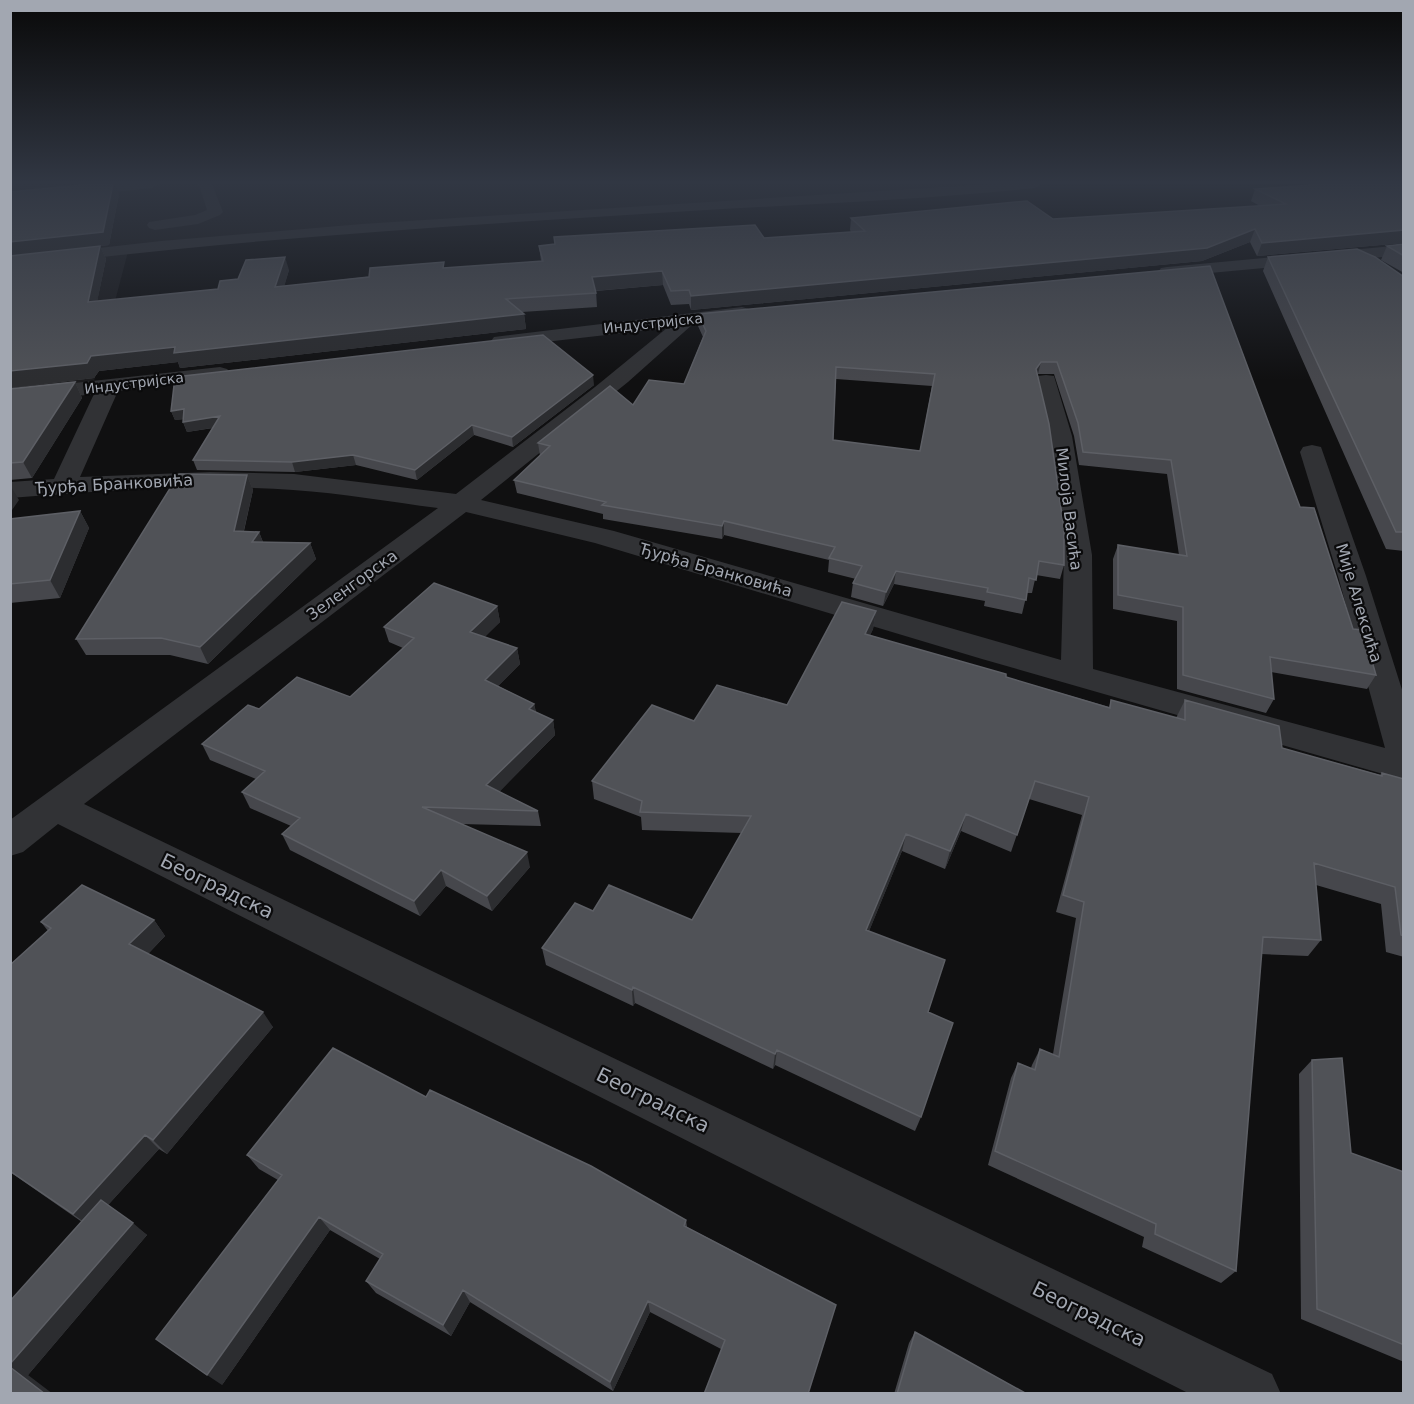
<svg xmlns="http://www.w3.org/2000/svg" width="1414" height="1404" viewBox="0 0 1414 1404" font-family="'DejaVu Sans',sans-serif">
  <rect width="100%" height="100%" fill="#101011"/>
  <path fill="#1c1c1e" d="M 11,184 L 1027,184 L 965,191 L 129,248 L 94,381 L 11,390 Z"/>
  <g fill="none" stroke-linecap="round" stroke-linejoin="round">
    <path fill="#313235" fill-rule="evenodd" d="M 111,184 L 159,184 L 152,188 L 10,203 L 10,194 Z
      M 196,184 L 212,184 L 223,212 L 220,215 L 198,224 L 155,230 L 149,228 L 147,225 L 149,222 L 195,215 L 207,210 L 200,188 Z
      M 992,184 L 1042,184 L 1035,188 C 920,200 805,204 690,211 C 463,225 236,239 10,268 L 10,258 L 161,241 L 362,224 Z
      M 1404,245 L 1404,255 L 1167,277 L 1161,276 L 1158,272 L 1161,268 L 1167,267 Z
      M 742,307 L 749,309 L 752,313 L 749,317 L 693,324 L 628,382 L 481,500 L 614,531 L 1061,660 L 1064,555 L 1048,436 L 1035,381 L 1038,376 L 1046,375 L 1054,376 L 1072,436 L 1092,555 L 1093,669 L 1385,748 L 1338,576 L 1300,452 L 1303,447 L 1312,445 L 1321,447 L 1366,576 L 1404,696 L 1404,780 L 982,659 L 595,543 L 466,512 L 84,804 L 1272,1374 L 1281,1394 L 1190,1394 L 58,824 L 23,852 L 10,856 L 10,820 L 438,508 C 390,502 342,493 293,490 C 199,483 104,491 10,498 L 10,482 L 54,479 L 94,394 L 10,404 L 10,390 L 220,367 L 227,369 L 231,373 L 227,377 L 118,391 L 80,477 L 210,472 L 294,474 L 456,494 L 595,387 L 667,328 L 501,347 L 494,345 L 491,341 L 494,337 Z"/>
  </g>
  <path fill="#46474c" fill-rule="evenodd" d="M 1404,184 L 1404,243 L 1257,256 L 1250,242 L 1202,261 L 691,310 L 689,304 L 671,305 L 663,285 L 596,291 L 597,307 L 522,312 L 524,314 L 526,329 L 180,368 L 178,362 L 99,371 L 94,378 L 10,388 L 119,194 L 109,245 L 100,246 L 106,259 L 97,301 L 218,289 L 238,279 L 289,270 L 284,286 L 445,268 L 541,261 L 539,246 L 555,244 L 554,237 L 764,238 L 851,232 L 850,230 L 851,218 L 1053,219 L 1260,206 L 1251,201 L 1255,189 Z
    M 1404,244 L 1404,273 L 1381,260 L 1387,246 Z
    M 1268,257 L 1404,277 L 1404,551 L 1386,549 L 1263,271 Z
    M 1210,266 L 1300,507 L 1353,629 L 1376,675 L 1367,689 L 1271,672 L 1274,699 L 1266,713 L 1177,689 L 1177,621 L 1113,609 L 1113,559 L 1118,545 L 1179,555 L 1167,474 L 1079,465 L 1074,436 L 1054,374 L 1038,374 L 1037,375 L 1064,565 L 1060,579 L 1036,575 L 1032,593 L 1027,593 L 1022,614 L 984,606 L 985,601 L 894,584 L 883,606 L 851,597 L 853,583 L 856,579 L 828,572 L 829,560 L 724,535 L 722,539 L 603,519 L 603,514 L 517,493 L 514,480 L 540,456 L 538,443 L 633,405 L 684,384 L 703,337 L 698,326 L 698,314 ZM 836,379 L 932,386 L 920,451 L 833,440 Z
    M 75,382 L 82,398 L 32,478 L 10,480 L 10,389 Z
    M 594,385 L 513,447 L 474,435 L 417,480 L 356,465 L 295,472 L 197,470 L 193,460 L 213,428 L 187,432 L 183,422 L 183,419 L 175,420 L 171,411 Z
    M 247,475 L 253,490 L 244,531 L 259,532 L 263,542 L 310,543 L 316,559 L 208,664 L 170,655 L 86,655 L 76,639 Z
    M 80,511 L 89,528 L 60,598 L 10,603 L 10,519 Z
    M 497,606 L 500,622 L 484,637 L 517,648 L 520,664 L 498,686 L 534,704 L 536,712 L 553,720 L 555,735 L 499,792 L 538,811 L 541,826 L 461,824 L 530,867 L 492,911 L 446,886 L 420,916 L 290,850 L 282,834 L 291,826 L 250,808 L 242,792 L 256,779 L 210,760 L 202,744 L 259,709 L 350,697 L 403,648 L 389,642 L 384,627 Z
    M 876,611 L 873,629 L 870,635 L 1006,677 L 1109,707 L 1111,700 L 1176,718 L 1185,700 L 1282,748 L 1380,775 L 1382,773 L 1404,779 L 1404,957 L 1386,952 L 1381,904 L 1316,885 L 1321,940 L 1308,956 L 1261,954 L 1236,1271 L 1221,1283 L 1142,1247 L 1144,1237 L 988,1165 L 1011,1078 L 1018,1063 L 1031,1068 L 1032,1065 L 1040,1049 L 1053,1054 L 1076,918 L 1056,912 L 1082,815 L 1029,799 L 1011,852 L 961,831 L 945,869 L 902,851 L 869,931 L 928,1012 L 921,1117 L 915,1131 L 775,1065 L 773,1069 L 635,1003 L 633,1006 L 546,965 L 542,948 L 593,911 L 692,920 L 742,833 L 642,830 L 641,817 L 594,799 L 592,781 L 694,721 L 787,705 Z
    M 154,920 L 165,936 L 148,954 L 273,1027 L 167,1154 L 159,1149 L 108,1205 L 147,1235 L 28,1375 L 10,1394 L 82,1222 L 10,1172 L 10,965 L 48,931 L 41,922 Z
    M 1312,1060 L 1351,1153 L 1404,1172 L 1404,1362 L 1301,1319 L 1299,1074 Z
    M 426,1097 L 686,1220 L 687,1227 L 836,1305 L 721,1349 L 650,1312 L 613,1391 L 470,1302 L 451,1336 L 376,1293 L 366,1281 L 380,1259 L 330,1230 L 222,1385 L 278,1180 L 259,1169 L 247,1155 Z
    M 915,1332 L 1027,1394 L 894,1394 L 909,1343 Z"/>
  <path fill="#2c2d30" d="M 10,184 L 89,184 L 10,192 Z
    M 113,184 L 115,184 L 119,194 L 109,245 L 100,246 L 106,259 L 94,317 L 10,256 L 10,242 Z
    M 1255,229 L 1250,242 L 1202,261 L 691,310 L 691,296 Z
    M 1404,230 L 1404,243 L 1257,256 L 1262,243 Z
    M 285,257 L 289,270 L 280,301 L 275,287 Z
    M 662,271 L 663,285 L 593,291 L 592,277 Z
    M 524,314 L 526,329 L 180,368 L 178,362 L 99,371 L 94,378 L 10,388 L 10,371 L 91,356 L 175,347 Z
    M 1041,362 L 1038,374 L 1033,382 L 1036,369 Z
    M 593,375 L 594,385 L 513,447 L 512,437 Z
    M 75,382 L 82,398 L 32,478 L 23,462 Z
    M 184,409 L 188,419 L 175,420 L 171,411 Z
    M 220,416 L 224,426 L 187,432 L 183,422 Z
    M 472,425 L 474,435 L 417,480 L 415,470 Z
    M 353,455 L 356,465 L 295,472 L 292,462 Z
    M 247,475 L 253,490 L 240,547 L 234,531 Z
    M 10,485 L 19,500 L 10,513 Z
    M 80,511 L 89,528 L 60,598 L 50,580 Z
    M 724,521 L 724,535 L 722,539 L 722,526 Z
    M 259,532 L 265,548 L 252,542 Z
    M 310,543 L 316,559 L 208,664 L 200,647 Z
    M 896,571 L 894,584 L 883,606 L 886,592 Z
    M 497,606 L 500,622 L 474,648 L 470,632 Z
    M 876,611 L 873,629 L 863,651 L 865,634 Z
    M 517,648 L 520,664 L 488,696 L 485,680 Z
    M 534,704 L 537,719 L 529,709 Z
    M 553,720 L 555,735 L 490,801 L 486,785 Z
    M 966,814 L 961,831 L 945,869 L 950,851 Z
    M 906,834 L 902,851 L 863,946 L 866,930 Z
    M 527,852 L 530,867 L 492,911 L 487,896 Z
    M 441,870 L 446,886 L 420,916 L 414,901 Z
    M 154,920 L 165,936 L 142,960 L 129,944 Z
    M 633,987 L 635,1003 L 633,1006 L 632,990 Z
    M 263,1012 L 273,1027 L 167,1154 L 153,1140 Z
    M 777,1050 L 775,1065 L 773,1069 L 775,1054 Z
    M 145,1135 L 159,1149 L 89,1226 L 73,1214 Z
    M 319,1217 L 330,1230 L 222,1385 L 207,1375 Z
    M 133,1223 L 147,1235 L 28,1375 L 53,1394 L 45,1394 L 10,1367 L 10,1364 Z
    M 463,1290 L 470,1302 L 451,1336 L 443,1325 Z
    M 648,1301 L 650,1312 L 613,1391 L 610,1382 Z"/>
  <path fill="#505257" stroke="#5d5f65" stroke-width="1.5" fill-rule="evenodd" d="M 92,184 L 113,184 L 103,232 L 10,242 L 10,192 Z
    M 1324,184 L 1404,184 L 1404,230 L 1262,243 L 1255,229 L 1207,248 L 691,296 L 689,290 L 671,291 L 662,271 L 592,277 L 596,293 L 506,299 L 524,314 L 174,353 L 175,347 L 91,356 L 87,363 L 10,371 L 10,256 L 100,246 L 88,302 L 218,289 L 220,281 L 238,279 L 246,260 L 285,257 L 275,287 L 369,277 L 370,268 L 444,262 L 443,268 L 543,261 L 539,246 L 555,244 L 554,237 L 755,225 L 764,238 L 865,231 L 851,218 L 1027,201 L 1053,219 L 1286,204 L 1255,189 Z
    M 1404,244 L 1404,256 L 1387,246 Z
    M 1357,249 L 1375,257 L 1404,277 L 1404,532 L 1396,532 L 1268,257 Z
    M 1210,266 L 1300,507 L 1314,508 L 1353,629 L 1363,630 L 1376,675 L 1270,657 L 1274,699 L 1183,675 L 1183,607 L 1118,595 L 1118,545 L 1187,556 L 1171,460 L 1083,452 L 1078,423 L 1057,362 L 1041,362 L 1036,369 L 1049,424 L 1064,529 L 1064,565 L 1039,561 L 1036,580 L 1029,578 L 1026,600 L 987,592 L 988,588 L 896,571 L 886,592 L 853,583 L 862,566 L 829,558 L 835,547 L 724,521 L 722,526 L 602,505 L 606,502 L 514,480 L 550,446 L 538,443 L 610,386 L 633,405 L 649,380 L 684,384 L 706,331 L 698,314 ZM 836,367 L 935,374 L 920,451 L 833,440 Z
    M 543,335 L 593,375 L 512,437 L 472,425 L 415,470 L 353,455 L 292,462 L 193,460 L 220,416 L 183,422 L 184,409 L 171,411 L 175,377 Z
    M 75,382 L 23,462 L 10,463 L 10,389 Z
    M 179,474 L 247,475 L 234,531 L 259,532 L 252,542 L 310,543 L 200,647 L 161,638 L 76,639 Z
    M 80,511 L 50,580 L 10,584 L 10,519 Z
    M 434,583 L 497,606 L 470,632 L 517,648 L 485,680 L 534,704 L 529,709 L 553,720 L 486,785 L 538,811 L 422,807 L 527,852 L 487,896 L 441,870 L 414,901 L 282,834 L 300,818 L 242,792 L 265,771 L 202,744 L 248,705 L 259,709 L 297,677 L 350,697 L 414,638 L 384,627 Z
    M 842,602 L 876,611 L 865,634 L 1006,674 L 1006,677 L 1110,708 L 1111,700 L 1185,720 L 1185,700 L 1279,726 L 1282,748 L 1382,776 L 1382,773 L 1404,779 L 1404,936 L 1401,935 L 1395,887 L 1314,863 L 1321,940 L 1263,937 L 1236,1271 L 1155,1234 L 1156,1224 L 995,1151 L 1018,1063 L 1035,1070 L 1040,1049 L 1059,1057 L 1084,902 L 1063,895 L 1089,797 L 1035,781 L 1017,835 L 966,814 L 950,851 L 906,834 L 866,930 L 945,960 L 928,1012 L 953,1023 L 921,1117 L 777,1050 L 775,1054 L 633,987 L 632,990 L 542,948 L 575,903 L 593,911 L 609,885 L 692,920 L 751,816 L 640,812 L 642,801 L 592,781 L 652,705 L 694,721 L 717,685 L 787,705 Z
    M 82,885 L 154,920 L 129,944 L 263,1012 L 153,1140 L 145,1135 L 73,1214 L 10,1171 L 10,965 L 51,928 L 41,922 Z
    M 333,1048 L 426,1097 L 430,1090 L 591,1166 L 686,1220 L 684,1226 L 836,1305 L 808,1394 L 704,1394 L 725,1340 L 648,1301 L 610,1382 L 463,1290 L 443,1325 L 366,1281 L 383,1254 L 319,1217 L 207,1375 L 156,1339 L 282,1175 L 247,1155 Z
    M 1342,1058 L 1351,1153 L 1404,1172 L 1404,1345 L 1317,1309 L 1312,1060 Z
    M 101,1200 L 133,1223 L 10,1364 L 10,1301 Z
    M 915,1332 L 1027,1394 L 897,1394 Z
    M 10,1367 L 45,1394 L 10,1394 Z"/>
  <linearGradient id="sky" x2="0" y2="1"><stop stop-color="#090909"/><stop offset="0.48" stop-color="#313743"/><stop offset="1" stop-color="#313743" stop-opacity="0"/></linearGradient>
  <rect width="1414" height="380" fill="url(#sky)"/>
  <g text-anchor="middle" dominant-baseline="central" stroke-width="4.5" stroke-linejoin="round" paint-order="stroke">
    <g font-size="14" fill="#a2a7b1" stroke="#0b0b0c">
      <text transform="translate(653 323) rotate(-6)">Индустријска</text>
      <text transform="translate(134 383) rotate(-7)">Индустријска</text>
    </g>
    <g font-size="16" fill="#a2a7b1" stroke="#0b0b0c">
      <text transform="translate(114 484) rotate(-3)">Ђурђа Бранковића</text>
      <text transform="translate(1069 509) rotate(83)">Милоја Васића</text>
      <text transform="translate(716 570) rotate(16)">Ђурђа Бранковића</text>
      <text transform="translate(352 585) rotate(-36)">Зеленгорска</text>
      <text transform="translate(1359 603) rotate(73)">Мије Алексића</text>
    </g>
    <g font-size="20" fill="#a2a7b1" stroke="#0b0b0c">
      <text transform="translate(217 886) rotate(26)">Београдска</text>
      <text transform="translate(653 1100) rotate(26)">Београдска</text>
      <text transform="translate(1089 1314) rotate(26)">Београдска</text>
    </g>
  </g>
  <rect width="1414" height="1404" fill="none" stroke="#a2a7b1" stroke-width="24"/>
</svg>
